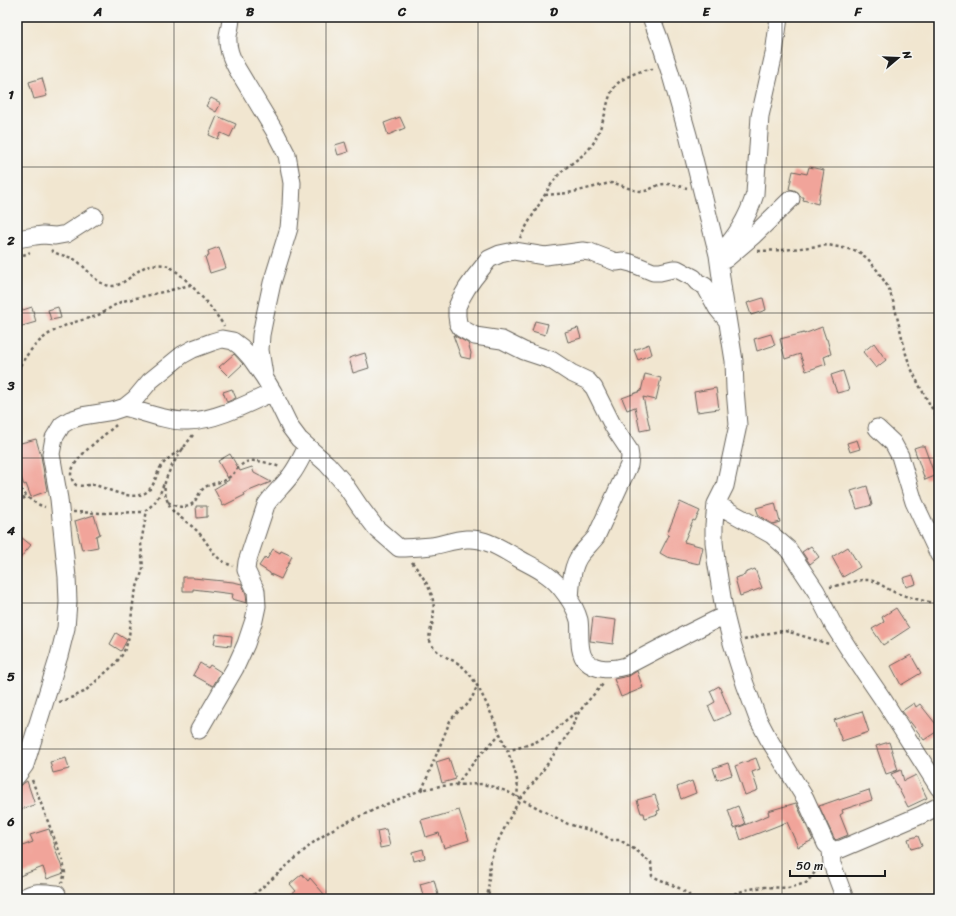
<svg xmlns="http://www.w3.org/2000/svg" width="956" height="916" viewBox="0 0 956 916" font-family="Sriracha,sans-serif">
  <rect width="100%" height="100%" fill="#f6f6f2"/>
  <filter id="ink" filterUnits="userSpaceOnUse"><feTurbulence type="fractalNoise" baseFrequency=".025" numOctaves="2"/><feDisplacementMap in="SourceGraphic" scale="8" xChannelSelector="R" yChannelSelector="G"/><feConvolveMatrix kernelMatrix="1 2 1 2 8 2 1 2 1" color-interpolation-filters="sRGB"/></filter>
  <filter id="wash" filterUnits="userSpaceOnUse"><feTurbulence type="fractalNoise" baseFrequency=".012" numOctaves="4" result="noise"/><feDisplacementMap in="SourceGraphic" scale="16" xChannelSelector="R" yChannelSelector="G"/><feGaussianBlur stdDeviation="0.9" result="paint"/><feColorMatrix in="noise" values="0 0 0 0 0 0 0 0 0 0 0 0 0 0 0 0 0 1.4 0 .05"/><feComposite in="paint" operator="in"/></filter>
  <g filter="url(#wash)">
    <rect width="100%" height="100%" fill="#f1e6d0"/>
    <g id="blocks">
      <path fill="#f1a49a" d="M 42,78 L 47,96 L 34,99 L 29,82 Z
        M 211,98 L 221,103 L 216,112 L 206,106 Z
        M 217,116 L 236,124 L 230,137 L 221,133 L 218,139 L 209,135 Z
        M 400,117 L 405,128 L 388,135 L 384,123 Z
        M 345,142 L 348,152 L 338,155 L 335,145 Z
        M 809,167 L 824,170 L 818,204 L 803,200 L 804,197 L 801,197 L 798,192 L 794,190 L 789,189 L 793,171 L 807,174 Z
        M 219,247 L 226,268 L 210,273 L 205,257 L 209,256 L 208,251 Z
        M 763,298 L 766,310 L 751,315 L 747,303 Z
        M 32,307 L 36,322 L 19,327 L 17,320 L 17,312 Z
        M 58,307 L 61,318 L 51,320 L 48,310 Z
        M 535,321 L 548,324 L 545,335 L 532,331 Z
        M 822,327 L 826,339 L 827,339 L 831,354 L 824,357 L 826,364 L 806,371 L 800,354 L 785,359 L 780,339 L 804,333 L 804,334 Z
        M 578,328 L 581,338 L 568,342 L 565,332 Z
        M 771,334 L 775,345 L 757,351 L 754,339 Z
        M 453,335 L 468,343 L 471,353 L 470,359 L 461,357 Z
        M 874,343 L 886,360 L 876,368 L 863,352 Z
        M 649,344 L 652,354 L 638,360 L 634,350 Z
        M 365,353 L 369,368 L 353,373 L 349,358 Z
        M 234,354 L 243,364 L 229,377 L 219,367 Z
        M 843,371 L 849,390 L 837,393 L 831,375 Z
        M 645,374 L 661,378 L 656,400 L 643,397 L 650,429 L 640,431 L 635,407 L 627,410 L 622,398 L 641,391 Z
        M 716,388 L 719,409 L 697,412 L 694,392 Z
        M 232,389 L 236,398 L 227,402 L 223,392 Z
        M 36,439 L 41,456 L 47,491 L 31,497 L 26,484 L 24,485 L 17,467 L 17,444 Z
        M 857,440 L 860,449 L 850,452 L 847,443 Z
        M 920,446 L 924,446 L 935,476 L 925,480 L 914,448 Z
        M 230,454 L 240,471 L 252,467 L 254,473 L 271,482 L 244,493 L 245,495 L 223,506 L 214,489 L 229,480 L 218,461 Z
        M 867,486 L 872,505 L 857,509 L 851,491 Z
        M 680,502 L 700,511 L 695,521 L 693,520 L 684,542 L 703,547 L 699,564 L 667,557 L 660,553 L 669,535 L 667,534 Z
        M 775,503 L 780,522 L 773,524 L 759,516 L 756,508 Z
        M 196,506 L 207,506 L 207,517 L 197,518 Z
        M 94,515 L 100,534 L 96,536 L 98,547 L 82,550 L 75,521 Z
        M 17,534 L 31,545 L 17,562 Z
        M 811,546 L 819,557 L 810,564 L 802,552 Z
        M 848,547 L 860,567 L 843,577 L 832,557 Z
        M 273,549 L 280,553 L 281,551 L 292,556 L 281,579 L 270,574 L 270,573 L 259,566 L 265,557 L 267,559 Z
        M 755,569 L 762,588 L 740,596 L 735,578 L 745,575 L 745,573 Z
        M 913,575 L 916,584 L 906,587 L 903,578 Z
        M 183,577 L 193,577 L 193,578 L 233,582 L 242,584 L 246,594 L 247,603 L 232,599 L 233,594 L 193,589 L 193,591 L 183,591 Z
        M 896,608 L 909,628 L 883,645 L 872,629 L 884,622 L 882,617 Z
        M 593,617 L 616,620 L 613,644 L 590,641 Z
        M 116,633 L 127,640 L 121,651 L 110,644 Z
        M 216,634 L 232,636 L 231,646 L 214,644 Z
        M 911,655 L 921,673 L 901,685 L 891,666 Z
        M 200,663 L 208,668 L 210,665 L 221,672 L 213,686 L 193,675 Z
        M 637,671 L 643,688 L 621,697 L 614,679 L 629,676 Z
        M 719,686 L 731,714 L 715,721 L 708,706 L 715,702 L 710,691 Z
        M 914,703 L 916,707 L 920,704 L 939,728 L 939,730 L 924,740 L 902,711 Z
        M 862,711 L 869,732 L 842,741 L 834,720 Z
        M 889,742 L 898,770 L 886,774 L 876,746 Z
        M 66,758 L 69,769 L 53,773 L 50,762 Z
        M 449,758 L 456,779 L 442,783 L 436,762 Z
        M 756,758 L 760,769 L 752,772 L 758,790 L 745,795 L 735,766 Z
        M 728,763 L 732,775 L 717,780 L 713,768 Z
        M 901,770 L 904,781 L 916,775 L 927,798 L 908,807 L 891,774 Z
        M 27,781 L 35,805 L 21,809 L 20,807 L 17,807 L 17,786 L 21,785 Z
        M 692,781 L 696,793 L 681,799 L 677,787 Z
        M 869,790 L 872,800 L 842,810 L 843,813 L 840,815 L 848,835 L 836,840 L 834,838 L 819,806 L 839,799 L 839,800 Z
        M 655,795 L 660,810 L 657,811 L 658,814 L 645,818 L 644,813 L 641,813 L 637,800 Z
        M 796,803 L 813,840 L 798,847 L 787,822 L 741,840 L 737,828 L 769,815 L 768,811 Z
        M 738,806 L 745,824 L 734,828 L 728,810 Z
        M 459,810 L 469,840 L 444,848 L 439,833 L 426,837 L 421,820 L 432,817 L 432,818 Z
        M 49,829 L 55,846 L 54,846 L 64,873 L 47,879 L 43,867 L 17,877 L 17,860 L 20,859 L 17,848 L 33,842 L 30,835 Z
        M 386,829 L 390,846 L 380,848 L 377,831 Z
        M 918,836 L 922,846 L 911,849 L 908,839 Z
        M 423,849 L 425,858 L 414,861 L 412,852 Z
        M 302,874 L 308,881 L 310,878 L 324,894 L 319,899 L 286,899 L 296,891 L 290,884 Z
        M 434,880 L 438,895 L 434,896 L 435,899 L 424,899 L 420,884 Z"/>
    </g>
  </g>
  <g filter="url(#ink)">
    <use href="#blocks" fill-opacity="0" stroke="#67635b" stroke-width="1"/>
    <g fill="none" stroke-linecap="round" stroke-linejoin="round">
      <defs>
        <path id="minor" d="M 231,17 C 231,24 229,30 228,36 C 227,48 231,57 236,67 L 274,130 L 287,155 L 292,183 L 291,206 L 289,228 L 272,283 L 264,320 L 261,335 L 260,350 L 264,375
          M 651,17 L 659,38 L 670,72 L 688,135 L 718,255 L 723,292 L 734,361 L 735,389 L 738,425 L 725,486 L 716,504 L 714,525 L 714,542 L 716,560 L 721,591 L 725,615 L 732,643 L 745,684 L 758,719 L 768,738 L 792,777 L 805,798 L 826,844 L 831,849 L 835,850 L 841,849 L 921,815 L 939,806
          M 17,239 L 35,236 L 43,235 L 55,236 L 66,234 L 94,216
          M 718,255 C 736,238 748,217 755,194 L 760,116 L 774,54 L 779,17
          M 726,259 L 754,235 L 791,199
          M 125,407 C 143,412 169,422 188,421 C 215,421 249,403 273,392
          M 877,428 L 893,443 L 900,456 L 914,502 L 939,555
          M 716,504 L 772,535 L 788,549 L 816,591 L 834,626 L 850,651 L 884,701 L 939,788
          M 570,600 C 571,586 571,566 581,554 C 586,548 591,543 596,537 L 629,465 L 630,457 L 629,450 L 613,426 L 594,388 L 588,381 L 571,373 L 551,360 L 524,351 L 502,340 L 475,336 L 461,328 L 458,323 L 457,316 L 457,307 L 460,300 L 467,288 L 474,278 L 489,259 L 500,254 L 514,251 L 545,256 L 583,251 L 590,252 L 616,262 L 623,261 L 631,263 L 653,272 L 660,272 L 673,269 L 677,269 L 694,278 L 697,282 L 705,286 L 717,308 L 726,319
          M 199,730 L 235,668 L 246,644 L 254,620 L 257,606 L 256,591 L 246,570 L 247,562 L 266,505 C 273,494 284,485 291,475 C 298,466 302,456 307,447
          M 17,776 L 25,765 L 59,656 L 66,628 L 68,602 L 67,577 L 59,499 L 51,454 L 54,438 L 62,425 L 70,420 L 82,416 L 113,411 L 125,407 L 135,399 L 150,381 L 182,355 L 193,349 L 212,342 L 222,339 L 233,341 L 241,347 L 250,357 L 264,377 L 273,392 L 290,427 L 299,439 L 327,464 L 343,482 L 360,507 L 376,528 L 399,548 C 410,548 421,547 432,546 C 452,542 469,534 489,543 C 498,546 507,552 516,557 C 526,563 538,568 547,575 C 560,584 575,605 579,620 C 581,631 577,652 586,661 C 596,671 613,670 626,666 L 685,635 L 725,615
          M 831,849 L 832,864 L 845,899
          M 21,899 C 35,891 41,892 57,894"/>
      </defs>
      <use href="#minor" stroke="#67635b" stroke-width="19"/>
      <path stroke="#67635b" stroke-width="2.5" stroke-dasharray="3 3" stroke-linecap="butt" d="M 545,195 L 568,193 L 578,191 L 610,183 C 621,183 630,191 641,191 C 648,192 652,187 659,185 C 668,182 678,186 687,188
        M 520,238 C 527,225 535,211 543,198 C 547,191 551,184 556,178 C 567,163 587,157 595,140 C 599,132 602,123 605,114 C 608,103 609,92 618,83 C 626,76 643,69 654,69
        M 51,250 C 58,256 66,255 74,259 C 88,267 95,286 113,286 C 125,285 136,270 147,266 C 152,264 163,264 168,266 C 182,272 216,312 224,326
        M 758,251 L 783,250 L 828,245 L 858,251 L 868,259 L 877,270 L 888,287 L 894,304 L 906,354 L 910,366 L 919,385 L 939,421
        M 17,256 L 27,254 L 30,252
        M 17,371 C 31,346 44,333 72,323 C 80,320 88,319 96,316 C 105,312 113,305 123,301 L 167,291 L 190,285
        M 116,425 C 103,437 74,456 71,474 C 71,478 73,483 76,485 C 82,487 89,484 95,485 C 109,489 130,501 145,493 C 155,487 155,477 160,468 C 166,459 175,453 184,448
        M 193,435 C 183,448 172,463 166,479 C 162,489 167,503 173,511 C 181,519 191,524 199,533 C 212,547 211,558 233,566
        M 17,484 C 24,495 32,503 45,507
        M 17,501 L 27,497
        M 168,502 C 176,507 187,510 194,502 C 198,497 200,491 205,487 C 212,483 222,483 228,478 C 236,473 240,462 250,461 C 260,460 271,464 280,467
        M 73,512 L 103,513 L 142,512 C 155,506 160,495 164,483
        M 412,562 C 426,581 437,595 433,620 C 432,627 428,634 430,641 C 436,657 455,658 465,669 C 471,675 475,682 479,689 C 487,704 494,720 501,736 C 506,749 513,762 516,776 C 518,783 518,789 517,797
        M 830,587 C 841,585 858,579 869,580 C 878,581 886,589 894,592 C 909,598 924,601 939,604
        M 744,640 L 765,634 L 775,632 L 785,631 L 793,633 L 829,644
        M 59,702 L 73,697 L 84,692 L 92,685 L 115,664 L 122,655 L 126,647 L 129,636 L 134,596 L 143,569 L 141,543 L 147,510
        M 507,751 C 521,747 537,743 549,735 C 559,729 567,716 579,712
        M 32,780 L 63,861 L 65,873 L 62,883
        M 456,785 L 478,757 L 500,734
        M 422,790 L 450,721 C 454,715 459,711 465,707 C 471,701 474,694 477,686
        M 488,892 L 491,899
        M 249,899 L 314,842 L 336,827 L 387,804 L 421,790 L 440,786 L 456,785 L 482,784 L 494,787 L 506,791 L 568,824 L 600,833 L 611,840 L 620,840 L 640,853 L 644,858 L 651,862 L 652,876 L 679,888 L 695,899
        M 486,899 L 488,892 L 490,862 L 495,847 L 511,815 L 520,799 L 539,776 L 570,731 L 579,712 L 587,702 L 604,683
        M 717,899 L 749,889 L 765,887 L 788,888 L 806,883 L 816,871 L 819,870"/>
      <use href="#minor" stroke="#fff" stroke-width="17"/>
    </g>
  </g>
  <path fill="none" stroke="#1c1c1c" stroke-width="1" stroke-opacity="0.55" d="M 174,17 L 174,899M 326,17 L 326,899M 478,17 L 478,899M 630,17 L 630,899M 782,17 L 782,899M 17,167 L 939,167M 17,313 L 939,313M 17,458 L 939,458M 17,603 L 939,603M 17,749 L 939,749"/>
  <rect width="956" height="916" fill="none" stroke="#f6f6f2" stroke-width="44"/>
  <g transform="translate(898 58) rotate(71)" stroke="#f6f6f2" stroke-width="3" paint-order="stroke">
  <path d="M0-3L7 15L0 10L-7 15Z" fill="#1c1c1c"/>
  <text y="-6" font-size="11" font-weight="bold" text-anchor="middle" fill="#1c1c1c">N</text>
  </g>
  <path d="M790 870v6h95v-6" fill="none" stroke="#1c1c1c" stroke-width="2"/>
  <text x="796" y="870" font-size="12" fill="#1c1c1c" stroke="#f6f6f2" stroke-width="3" paint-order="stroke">50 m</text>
  <rect x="22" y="22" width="912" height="872" fill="none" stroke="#1c1c1c" stroke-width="1.5"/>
  <g font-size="13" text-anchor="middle" font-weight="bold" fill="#1c1c1c">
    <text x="98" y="16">A</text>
    <text x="250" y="16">B</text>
    <text x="402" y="16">C</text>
    <text x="554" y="16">D</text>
    <text x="706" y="16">E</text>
    <text x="858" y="16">F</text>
    <text x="11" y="99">1</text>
    <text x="11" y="245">2</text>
    <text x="11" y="390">3</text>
    <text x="11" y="535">4</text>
    <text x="11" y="681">5</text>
    <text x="11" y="826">6</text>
  </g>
</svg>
